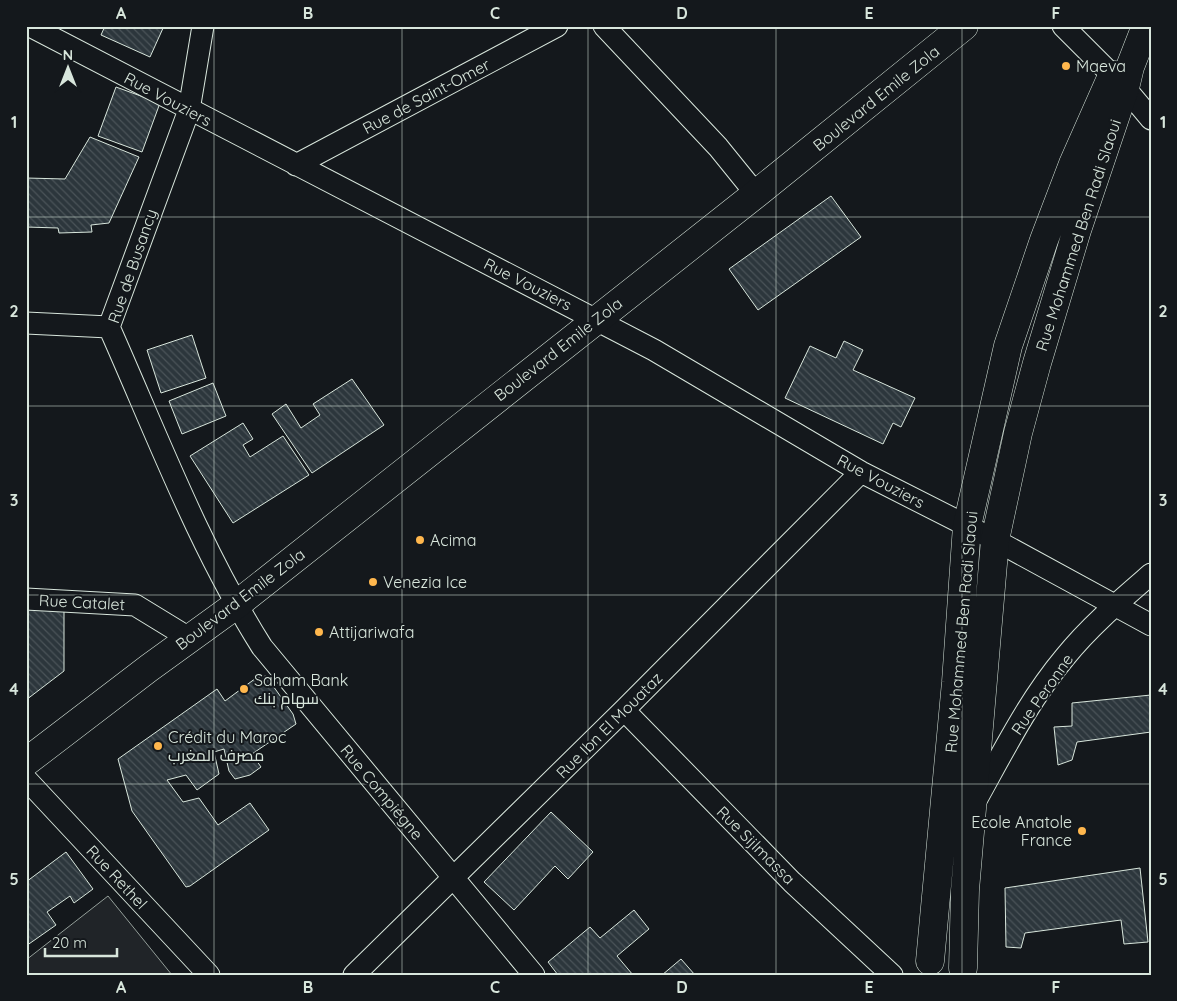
<svg xmlns="http://www.w3.org/2000/svg" width="1177" height="1001" viewBox="0 0 1177 1001" font-family="Quicksand,Cairo,sans-serif">
  <defs>
    <pattern id="building-back-hatch" width="6" height="6" patternUnits="userSpaceOnUse" patternTransform="scale(1.25)"><rect width="6" height="6" fill="#2c363c"/><path d="M-1 5l2 2M0 0l6 6M5-1l2 2" fill="none" stroke="#4a5358"/></pattern>
  </defs>
  <rect width="100%" height="100%" fill="#14181c"/>
  <path fill="#202428" stroke="#939e99" d="M 108,896 L 172,975 L 26,975 L 26,960 Z"/>
  <path fill="url(#building-back-hatch)" stroke="#d8e6dc" d="M 105,26 L 164,26 L 150,57 L 101,35 Z
    M 116,87 L 160,103 L 142,152 L 98,136 Z
    M 90,137 L 139,157 L 109,223 L 91,225 L 92,232 L 59,233 L 58,228 L 26,227 L 26,178 L 65,179 Z
    M 831,196 L 861,237 L 758,310 L 729,269 Z
    M 192,335 L 206,378 L 161,393 L 147,350 Z
    M 844,341 L 863,350 L 853,370 L 915,398 L 901,427 L 893,423 L 883,444 L 785,398 L 810,346 L 836,358 Z
    M 352,379 L 384,425 L 312,473 L 272,414 L 286,404 L 301,428 L 320,415 L 313,404 Z
    M 213,383 L 226,416 L 182,434 L 169,401 Z
    M 243,423 L 253,439 L 243,445 L 250,457 L 283,436 L 309,475 L 233,523 L 190,456 Z
    M 26,606 L 64,606 L 64,671 L 26,700 Z
    M 266,676 L 293,714 L 296,724 L 252,754 L 261,767 L 250,775 L 235,779 L 229,771 L 224,749 L 214,752 L 219,774 L 197,790 L 186,775 L 167,780 L 183,802 L 199,798 L 218,825 L 250,803 L 269,830 L 190,886 L 186,887 L 132,811 L 118,759 L 217,689 L 225,701 L 256,678 Z
    M 1151,695 L 1151,732 L 1077,742 L 1072,760 L 1058,765 L 1054,727 L 1072,726 L 1072,703 Z
    M 551,812 L 593,852 L 568,879 L 555,866 L 514,910 L 484,882 Z
    M 66,852 L 93,889 L 74,903 L 70,896 L 47,912 L 56,925 L 26,946 L 26,882 Z
    M 1140,868 L 1148,942 L 1124,944 L 1121,920 L 1025,933 L 1021,948 L 1006,947 L 1005,888 Z
    M 634,910 L 649,929 L 617,956 L 633,975 L 558,975 L 548,962 L 590,927 L 600,938 Z
    M 681,959 L 695,975 L 662,975 Z"/>
  <g fill="none" stroke-linecap="round" stroke-linejoin="round">
    <defs>
      <path id="minor" d="M 30,26 L 654,350 L 861,472 L 995,540 L 1151,625
        M 203,26 L 189,110 L 109,327 C 157,435 199,547 262,647 L 534,975
        M 604,26 L 718,147 L 756,194
        M 1063,26 L 1125,88 L 1151,119
        M 296,165 L 557,26
        M 26,323 L 109,327
        M 26,599 L 135,605 L 189,638
        M 624,710 L 792,882 L 892,975
        M 26,779 L 209,975
        M 974,804 C 1002,754 1028,701 1065,657 C 1090,626 1121,600 1151,574
        M 354,975 L 624,710 L 861,472"/>
      <path id="tertiary" d="M 930,961 L 956,682 L 967,526 L 1008,346 L 1044,240 L 1073,164 L 1112,76 L 1115,75
        M 963,968 L 965,890 L 995,540 L 1018,433 L 1037,363 L 1077,230 L 1125,88 L 1130,67 L 1146,26"/>
      <path id="secondary" d="M 26,762 L 149,668 L 236,605 L 756,194 L 964,26"/>
    </defs>
    <use href="#minor" stroke="#d8e6dc" stroke-width="23"/>
    <use href="#tertiary" stroke="#d8e6dc" stroke-width="29"/>
    <use href="#secondary" stroke="#d8e6dc" stroke-width="29"/>
    <use href="#minor" stroke="#14181c" stroke-width="21"/>
    <use href="#tertiary" stroke="#14181c" stroke-width="28"/>
    <use href="#secondary" stroke="#14181c" stroke-width="28"/>
  </g>
  <path fill="none" stroke="#d8e6dc" stroke-width="1" stroke-opacity="0.55" d="M 214,26 L 214,975M 402,26 L 402,975M 588,26 L 588,975M 776,26 L 776,975M 962,26 L 962,975M 26,217 L 1151,217M 26,406 L 1151,406M 26,595 L 1151,595M 26,784 L 1151,784"/>
  <g fill="#ffb74d" stroke="#14181c" stroke-width="2">
    <circle cx="1066" cy="66" r="5"/>
    <circle cx="420" cy="540" r="5"/>
    <circle cx="373" cy="582" r="5"/>
    <circle cx="319" cy="632" r="5"/>
    <circle cx="244" cy="689" r="5"/>
    <circle cx="158" cy="746" r="5"/>
    <circle cx="1082" cy="831" r="5"/>
  </g>
  <g text-anchor="middle" dominant-baseline="central" stroke-width="4" stroke-linejoin="round" paint-order="stroke">
    <g font-size="16" fill="#d8e6dc" stroke="#14181c" text-anchor="start">
      <text x="1076" y="66">Maeva</text>
      <text x="430" y="540">Acima</text>
      <text x="383" y="582">Venezia Ice</text>
      <text x="329" y="632">Attijariwafa</text>
      <text x="254" y="680">Saham Bank<tspan x="254" dy="18">سهام بنك</tspan></text>
      <text x="168" y="737">Crédit du Maroc<tspan x="168" dy="18">مصرف المغرب</tspan></text>
      <text x="1072" y="822" text-anchor="end">Ecole Anatole<tspan x="1072" dy="18">France</tspan></text>
    </g>
    <g font-size="16" fill="#d8e6dc" stroke="#14181c">
      <text transform="translate(426 96) rotate(-28)">Rue de Saint-Omer</text>
      <text transform="translate(876 98) rotate(-39)">Boulevard Emile Zola</text>
      <text transform="translate(168 99) rotate(28)">Rue Vouziers</text>
      <text transform="translate(1078 235) rotate(-72)">Rue Mohammed Ben Radi Slaoui</text>
      <text transform="translate(132 266) rotate(-71)">Rue de Busancy</text>
      <text transform="translate(528 284) rotate(27)">Rue Vouziers</text>
      <text transform="translate(558 349) rotate(-38)">Boulevard Emile Zola</text>
      <text transform="translate(881 481) rotate(28)">Rue Vouziers</text>
      <text transform="translate(240 599) rotate(-37)">Boulevard Emile Zola</text>
      <text transform="translate(82 602) rotate(3)">Rue Catalet</text>
      <text transform="translate(961 632) rotate(-85)">Rue Mohammed Ben Radi Slaoui</text>
      <text transform="translate(1042 694) rotate(-55)">Rue Peronne</text>
      <text transform="translate(609 725) rotate(-45)">Rue Ibn El Mouataz</text>
      <text transform="translate(382 792) rotate(50)">Rue Compiégne</text>
      <text transform="translate(756 845) rotate(45)">Rue Sijlmassa</text>
      <text transform="translate(117 877) rotate(47)">Rue Rethel</text>
    </g>
  </g>
  <rect width="1177" height="1001" fill="none" stroke="#14181c" stroke-width="55"/>
  <g transform="translate(68 68)" stroke="#14181c" stroke-width="4" paint-order="stroke">
  <path d="M0-4L9 19L0 12L-9 19Z" fill="#d8e6dc"/>
  <text y="-8" font-size="14" font-weight="bold" text-anchor="middle" fill="#d8e6dc">N</text>
  </g>
  <path d="M45 948v8h72v-8" fill="none" stroke="#d8e6dc" stroke-width="2.5"/>
  <text x="52" y="948" font-size="15" fill="#d8e6dc" stroke="#14181c" stroke-width="4" paint-order="stroke">20 m</text>
  <rect x="28" y="28" width="1122" height="946" fill="none" stroke="#d8e6dc" stroke-width="2"/>
  <g font-size="16" text-anchor="middle" font-weight="bold" fill="#d8e6dc">
    <text x="121" y="19">A</text>
    <text x="308" y="19">B</text>
    <text x="495" y="19">C</text>
    <text x="682" y="19">D</text>
    <text x="869" y="19">E</text>
    <text x="1056" y="19">F</text>
    <text x="14" y="128">1</text>
    <text x="1163" y="128">1</text>
    <text x="14" y="317">2</text>
    <text x="1163" y="317">2</text>
    <text x="14" y="506">3</text>
    <text x="1163" y="506">3</text>
    <text x="14" y="695">4</text>
    <text x="1163" y="695">4</text>
    <text x="14" y="885">5</text>
    <text x="1163" y="885">5</text>
    <text x="121" y="993">A</text>
    <text x="308" y="993">B</text>
    <text x="495" y="993">C</text>
    <text x="682" y="993">D</text>
    <text x="869" y="993">E</text>
    <text x="1056" y="993">F</text>
  </g>
</svg>
